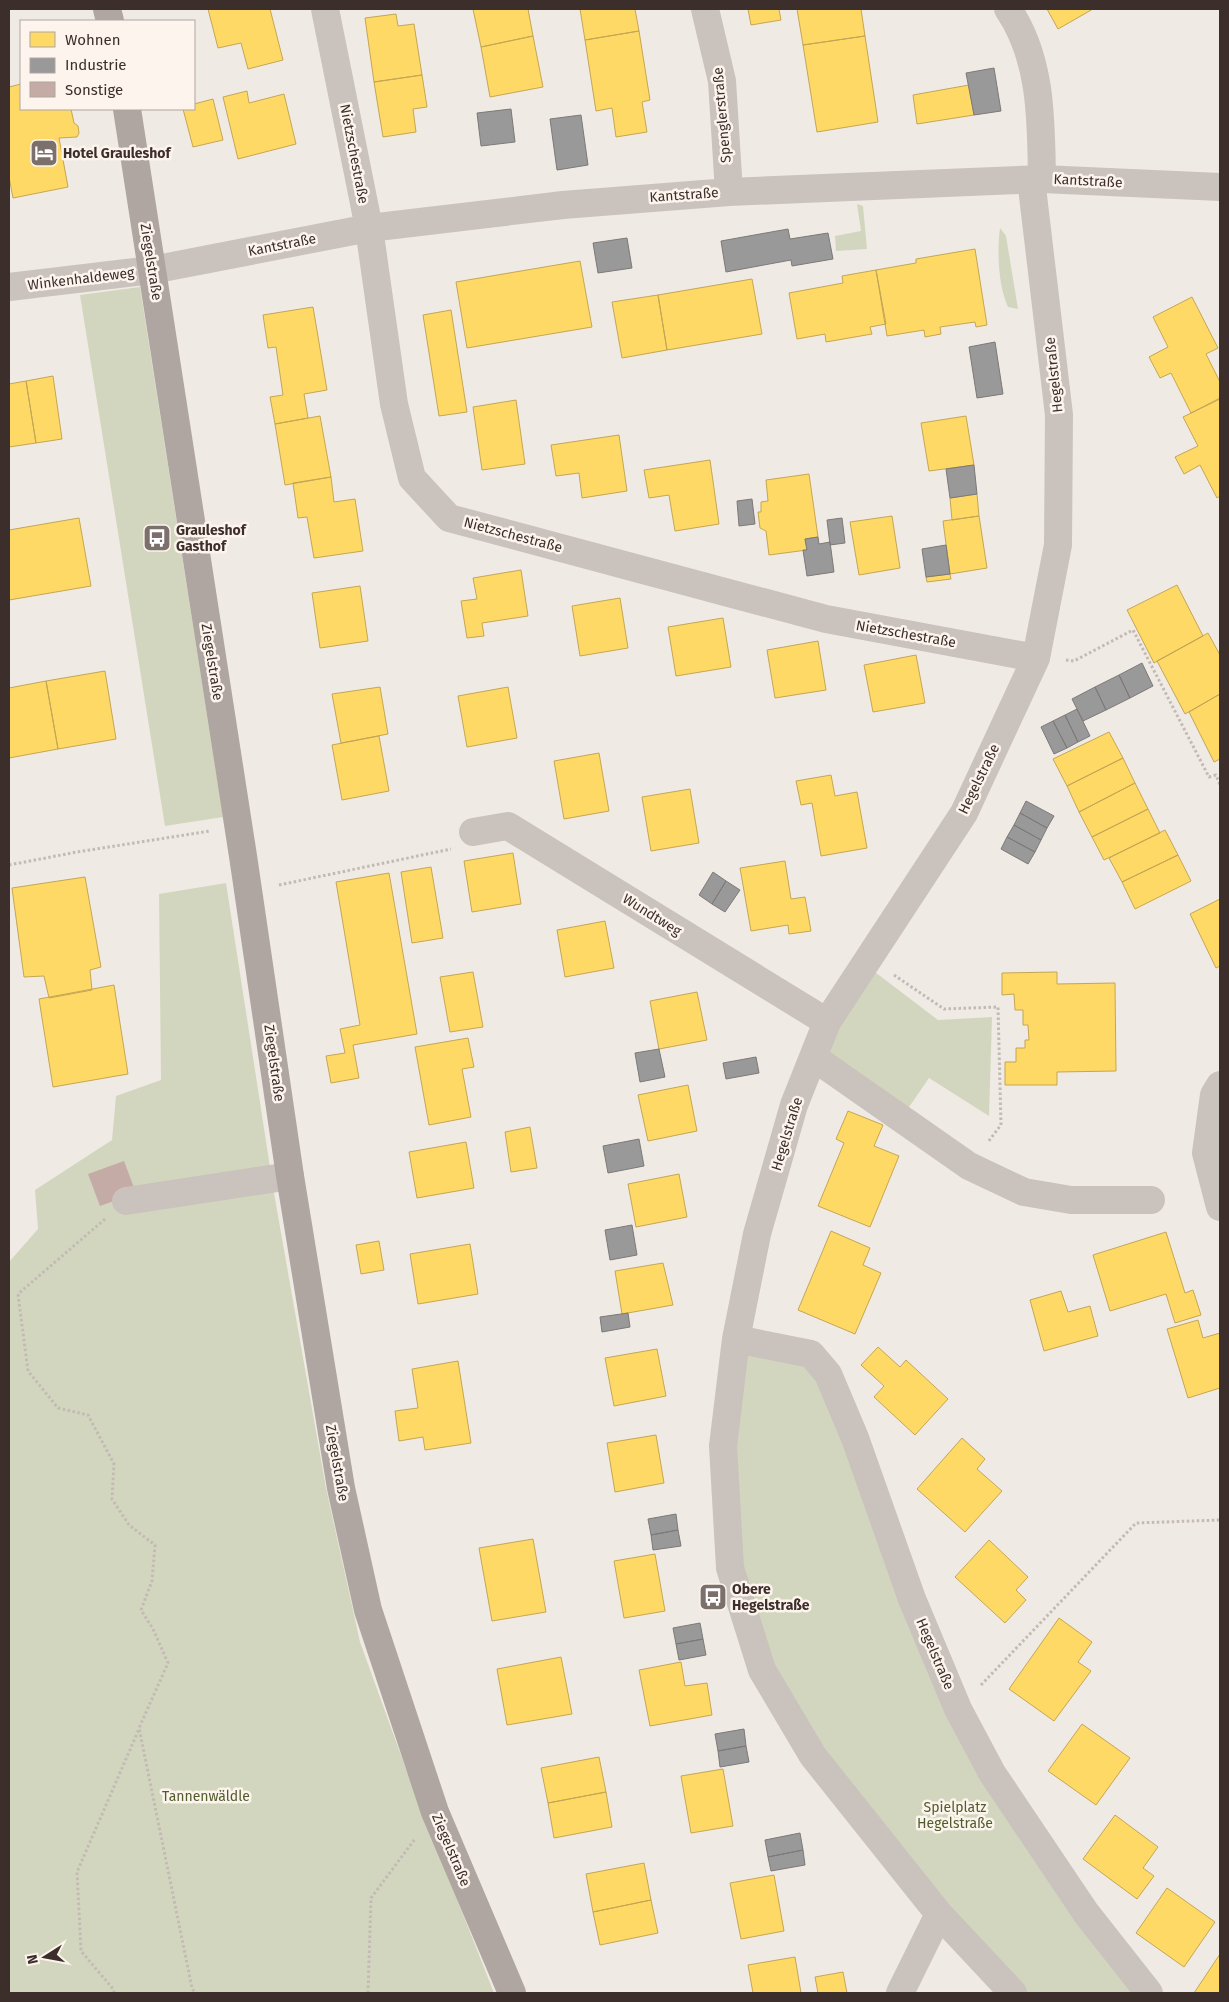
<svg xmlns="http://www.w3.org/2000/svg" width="1229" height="2002" viewBox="0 0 1229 2002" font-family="'Fira Sans',sans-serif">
  <rect width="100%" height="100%" fill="#f0eae4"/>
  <path fill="#d3d6be" d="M 857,204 L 863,206 L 867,249 L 836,251 L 835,236 L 861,231 Z
    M 1000,228 L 1006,236 L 1018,309 L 1008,307 C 998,285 997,251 1000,228 Z
    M 140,287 L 223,817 L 165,826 L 80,295 Z
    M 226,883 L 274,1193 L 326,1488 L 360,1642 L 407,1772 L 494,1993 L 9,1993 L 9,1262 L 38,1229 L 35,1190 L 112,1140 L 116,1096 L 161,1080 L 159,894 Z
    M 871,969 L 938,1020 L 992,1017 L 989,1116 L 929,1078 L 907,1110 L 824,1055 Z
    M 736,1339 L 811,1354 L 958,1709 L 1149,1993 L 1013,1993 L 813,1756 L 730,1568 Z"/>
  <path fill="#ffd966" stroke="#c4a654" d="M 208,9 L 270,9 L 283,60 L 248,69 L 241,43 L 218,48 Z
    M 473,9 L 528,9 L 533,36 L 481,47 Z
    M 580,9 L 635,9 L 639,31 L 585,40 Z
    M 748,9 L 779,9 L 781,20 L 751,25 Z
    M 797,9 L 861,9 L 865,36 L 803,45 Z
    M 1047,9 L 1093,9 L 1058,29 Z
    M 396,14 L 398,26 L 414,24 L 422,75 L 374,82 L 365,18 Z
    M 639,31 L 650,100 L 642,102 L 647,132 L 616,137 L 612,108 L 596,111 L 585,40 Z
    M 533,36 L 543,87 L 490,97 L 481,47 Z
    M 865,36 L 878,122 L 817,132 L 803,45 Z
    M 422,75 L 427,107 L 413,109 L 416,132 L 383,137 L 374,82 Z
    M 21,84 L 21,109 L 71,109 L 74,123 L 78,126 L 79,133 L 77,137 L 59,138 L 68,187 L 13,198 L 9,177 L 9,87 Z
    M 969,85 L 974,115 L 917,124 L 913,95 Z
    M 247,91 L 249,103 L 284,94 L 296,144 L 238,159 L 223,97 Z
    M 213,99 L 223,140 L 193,147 L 183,109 L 194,109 L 194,104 Z
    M 975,249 L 987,325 L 976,327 L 975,322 L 940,327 L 941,334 L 925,337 L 924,330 L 887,336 L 876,270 L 916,263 L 916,259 Z
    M 580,261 L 592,327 L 467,348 L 456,282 Z
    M 876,270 L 886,324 L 870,327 L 872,334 L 826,342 L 825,334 L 797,339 L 789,293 L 843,283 L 842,276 Z
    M 752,279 L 762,334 L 667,350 L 658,295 Z
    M 658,295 L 667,350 L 622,358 L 612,302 Z
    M 1192,297 L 1218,348 L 1206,354 L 1220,382 L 1220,398 L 1191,413 L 1171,373 L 1160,378 L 1149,357 L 1168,347 L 1153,317 Z
    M 313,307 L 327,390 L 304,394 L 308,418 L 275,424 L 270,397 L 283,395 L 276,347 L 268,348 L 263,315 Z
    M 451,310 L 467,412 L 439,416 L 423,315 Z
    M 53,376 L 62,439 L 36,443 L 26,381 Z
    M 26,381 L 36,443 L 9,447 L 9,384 Z
    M 1220,399 L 1220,496 L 1217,498 L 1200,465 L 1184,474 L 1175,457 L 1198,446 L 1183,417 Z
    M 516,400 L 525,464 L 482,470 L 473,407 Z
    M 320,416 L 331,477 L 285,485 L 275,424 Z
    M 966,416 L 974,465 L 929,471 L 921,423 Z
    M 619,435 L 627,491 L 582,498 L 579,473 L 556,476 L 551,445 Z
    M 710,460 L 719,524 L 675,531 L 669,495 L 649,498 L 644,470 Z
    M 809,474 L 818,537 L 805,539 L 807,550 L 769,555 L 766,531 L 760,528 L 758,512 L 761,512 L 761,502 L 768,501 L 766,480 Z
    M 331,477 L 334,502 L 355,499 L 363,551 L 314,558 L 307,517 L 298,518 L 293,483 Z
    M 977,494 L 979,516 L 952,520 L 950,498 Z
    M 892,516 L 900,568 L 859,575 L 850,522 Z
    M 979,516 L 987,568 L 950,574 L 943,521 Z
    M 79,518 L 91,586 L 9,600 L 9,530 Z
    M 521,570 L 528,616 L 482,623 L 484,636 L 467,638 L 461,601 L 477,599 L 473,578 Z
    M 950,574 L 951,579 L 927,582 L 926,577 Z
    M 1177,585 L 1203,636 L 1154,663 L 1127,610 Z
    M 360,586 L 368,641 L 320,648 L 312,593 Z
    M 620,598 L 628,648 L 580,656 L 572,606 Z
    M 723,618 L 731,667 L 676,676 L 668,627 Z
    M 1208,633 L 1220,655 L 1220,694 L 1185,714 L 1157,661 Z
    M 818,641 L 826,690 L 775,698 L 767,650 Z
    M 916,655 L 925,703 L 873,712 L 864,665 Z
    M 105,671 L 116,739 L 58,749 L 46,681 Z
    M 46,681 L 58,749 L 9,758 L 9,688 Z
    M 380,687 L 388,734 L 341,743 L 332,694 Z
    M 508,687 L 517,738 L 467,747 L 458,696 Z
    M 1220,694 L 1220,759 L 1214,762 L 1189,712 Z
    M 1109,732 L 1123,758 L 1067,786 L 1053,759 Z
    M 379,736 L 389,791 L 342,800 L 332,745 Z
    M 599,753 L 609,811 L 564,819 L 554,761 Z
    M 1123,758 L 1135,783 L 1079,812 L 1067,786 Z
    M 831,775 L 835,796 L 857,792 L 867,848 L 821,856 L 812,803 L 801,805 L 796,781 Z
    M 1135,783 L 1148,809 L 1092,837 L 1079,812 Z
    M 690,789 L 699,843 L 651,851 L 642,797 Z
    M 1148,809 L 1160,833 L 1104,860 L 1092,837 Z
    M 1165,830 L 1178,855 L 1122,882 L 1109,858 Z
    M 513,853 L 521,904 L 472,912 L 464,861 Z
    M 1178,855 L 1191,881 L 1135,909 L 1122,882 Z
    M 785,861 L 791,899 L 805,897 L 811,931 L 789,934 L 788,925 L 751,931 L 740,868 Z
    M 431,867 L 443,938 L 412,943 L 401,872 Z
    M 389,873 L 417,1034 L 353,1045 L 359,1078 L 331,1083 L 326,1056 L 345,1053 L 340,1029 L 360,1025 L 336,882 Z
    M 85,877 L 101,967 L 90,970 L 92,990 L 49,998 L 44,976 L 24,977 L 12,888 Z
    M 1220,899 L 1220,966 L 1216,968 L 1190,914 Z
    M 605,921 L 614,968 L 565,977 L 557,930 Z
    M 473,972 L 483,1027 L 450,1032 L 440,977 Z
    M 1057,972 L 1057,984 L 1115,983 L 1116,1071 L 1057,1072 L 1057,1085 L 1005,1085 L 1005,1062 L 1016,1062 L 1016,1048 L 1025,1048 L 1025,1040 L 1029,1040 L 1028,1025 L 1023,1025 L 1023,1010 L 1015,1010 L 1014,994 L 1002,995 L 1002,973 Z
    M 114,985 L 128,1074 L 53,1087 L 39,999 Z
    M 697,992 L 707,1040 L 659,1049 L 650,1001 Z
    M 468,1038 L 474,1067 L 462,1069 L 471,1117 L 429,1125 L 415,1047 Z
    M 688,1085 L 697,1131 L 648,1141 L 638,1095 Z
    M 848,1111 L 883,1125 L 874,1146 L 899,1156 L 870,1227 L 818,1206 L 844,1143 L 836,1139 Z
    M 530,1127 L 537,1168 L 511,1172 L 505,1132 Z
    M 466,1142 L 474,1188 L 417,1198 L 409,1152 Z
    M 679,1174 L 687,1217 L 636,1227 L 628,1184 Z
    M 831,1231 L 870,1248 L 863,1265 L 881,1273 L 855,1334 L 798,1310 Z
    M 1166,1232 L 1185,1293 L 1193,1290 L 1201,1315 L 1175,1323 L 1166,1294 L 1110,1311 L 1093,1255 Z
    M 379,1241 L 384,1270 L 361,1274 L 356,1245 Z
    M 470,1244 L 478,1294 L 418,1304 L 410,1254 Z
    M 663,1263 L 673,1305 L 622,1314 L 615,1271 Z
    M 1061,1291 L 1068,1312 L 1090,1306 L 1098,1336 L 1044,1351 L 1030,1300 Z
    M 1198,1320 L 1203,1338 L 1220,1333 L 1220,1388 L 1188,1398 L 1167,1329 Z
    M 878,1347 L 900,1367 L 906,1360 L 948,1399 L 915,1435 L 874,1397 L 884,1386 L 861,1365 Z
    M 657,1349 L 666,1396 L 614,1406 L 605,1358 Z
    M 458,1361 L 471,1443 L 425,1450 L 423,1437 L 399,1441 L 395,1411 L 418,1408 L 412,1369 Z
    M 656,1435 L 664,1483 L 615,1492 L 607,1443 Z
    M 962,1438 L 985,1459 L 977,1469 L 1002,1491 L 965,1532 L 917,1489 Z
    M 533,1539 L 546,1612 L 492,1621 L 479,1548 Z
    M 989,1540 L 1028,1577 L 1016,1590 L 1026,1600 L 1005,1623 L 955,1577 Z
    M 655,1554 L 665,1611 L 624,1618 L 614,1561 Z
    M 1059,1618 L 1092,1642 L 1078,1662 L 1091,1671 L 1054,1721 L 1009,1689 Z
    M 561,1657 L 572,1714 L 507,1725 L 497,1669 Z
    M 681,1662 L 685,1686 L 707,1683 L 712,1715 L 650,1726 L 639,1670 Z
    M 1082,1724 L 1130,1758 L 1096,1805 L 1048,1771 Z
    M 599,1757 L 606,1792 L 548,1803 L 541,1768 Z
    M 723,1769 L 733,1826 L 691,1833 L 681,1776 Z
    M 606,1792 L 612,1827 L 554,1838 L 548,1803 Z
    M 1115,1815 L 1158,1847 L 1143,1868 L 1154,1876 L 1137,1899 L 1083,1859 Z
    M 644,1863 L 651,1900 L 593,1912 L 586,1874 Z
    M 774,1875 L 784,1931 L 741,1939 L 730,1883 Z
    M 1167,1888 L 1215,1922 L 1184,1967 L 1136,1933 Z
    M 651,1900 L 658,1933 L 600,1945 L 593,1912 Z
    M 1220,1954 L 1220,1993 L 1194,1993 Z
    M 795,1957 L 801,1993 L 753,1993 L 748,1965 Z
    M 843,1972 L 847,1993 L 818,1993 L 815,1977 Z"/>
  <path fill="#999" stroke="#7d7978" d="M 994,68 L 1001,111 L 974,115 L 966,73 Z
    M 511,109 L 515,142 L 481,146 L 477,113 Z
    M 581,115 L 588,165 L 557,170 L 550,119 Z
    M 788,229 L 790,239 L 828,233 L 833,259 L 792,266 L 791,260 L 726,272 L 721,241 Z
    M 627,238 L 632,268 L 598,273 L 593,243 Z
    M 995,342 L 1003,394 L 977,398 L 969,347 Z
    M 974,465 L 977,494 L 950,498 L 946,469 Z
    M 752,499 L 755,524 L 739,526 L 737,501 Z
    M 842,518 L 845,543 L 830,545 L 827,520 Z
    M 818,537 L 819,544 L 830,542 L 834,572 L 807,576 L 803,550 L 807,550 L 805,539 Z
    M 946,545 L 950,574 L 926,577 L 922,549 Z
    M 1142,663 L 1153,686 L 1130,698 L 1119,675 Z
    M 1119,675 L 1130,698 L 1106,710 L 1095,687 Z
    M 1095,687 L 1106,710 L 1083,721 L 1072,699 Z
    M 1077,709 L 1090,736 L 1078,742 L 1065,715 Z
    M 1065,715 L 1078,742 L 1067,748 L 1053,721 Z
    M 1053,721 L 1067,748 L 1054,754 L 1041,727 Z
    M 1026,801 L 1054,816 L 1047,828 L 1020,813 Z
    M 1020,813 L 1047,828 L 1041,840 L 1014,825 Z
    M 1014,825 L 1041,840 L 1035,852 L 1007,837 Z
    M 1007,837 L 1035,852 L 1028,864 L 1001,849 Z
    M 713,872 L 726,881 L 712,904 L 699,895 Z
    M 726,881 L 740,890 L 725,912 L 712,904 Z
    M 659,1049 L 665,1077 L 640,1082 L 635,1053 Z
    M 756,1057 L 759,1073 L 726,1079 L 723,1063 Z
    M 639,1139 L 644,1166 L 608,1173 L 603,1146 Z
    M 632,1225 L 637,1255 L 610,1260 L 605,1230 Z
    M 628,1313 L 630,1327 L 602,1332 L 600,1317 Z
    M 676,1514 L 678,1530 L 651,1535 L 648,1519 Z
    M 678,1530 L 681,1546 L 653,1550 L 651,1535 Z
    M 700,1623 L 703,1639 L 676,1644 L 673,1628 Z
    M 703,1639 L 706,1655 L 679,1660 L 676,1644 Z
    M 744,1729 L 746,1746 L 718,1751 L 715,1734 Z
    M 746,1746 L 749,1762 L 720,1767 L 718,1751 Z
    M 800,1833 L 803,1850 L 768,1857 L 765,1840 Z
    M 803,1850 L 805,1865 L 771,1871 L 768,1857 Z"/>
  <path fill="#c5aba5" d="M 124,1161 L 136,1193 L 100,1206 L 88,1174 Z"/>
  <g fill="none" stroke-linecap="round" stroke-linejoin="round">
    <path stroke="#c3bab5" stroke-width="3" stroke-dasharray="2.5 2.5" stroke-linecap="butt" d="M 1066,660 L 1074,661 L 1133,630 L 1209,777 L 1216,775 L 1220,785
      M 9,865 L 77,852 L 210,831
      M 279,885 L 451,849
      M 894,975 L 944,1009 L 998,1007 L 1001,1125 L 988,1142
      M 105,1219 L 18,1294 L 28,1371 L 58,1408 L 88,1415 L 114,1464 L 112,1499 L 129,1525 L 155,1545 L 152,1581 L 141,1610 L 153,1629 L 168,1663 L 139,1728 L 192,1988 L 195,1993
      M 981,1685 L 1136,1523 L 1220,1520
      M 114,1993 L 114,1990 L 81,1951 L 77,1872 L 139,1729
      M 368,1993 L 371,1898 L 415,1839"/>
    <path stroke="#cac2bd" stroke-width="28" d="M 325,9 L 369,228 L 394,404 L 412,478 L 449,518 L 826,619 L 1036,658
      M 705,9 L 722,81 L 729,192
      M 1008,9 C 1042,59 1041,120 1042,179
      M 9,287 L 152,270 L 369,228 L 563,205 L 729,192 L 1042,179 L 1220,187
      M 473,832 L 508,826 L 827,1022
      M 813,1057 L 969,1166 L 1024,1192 L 1071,1200 L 1151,1200
      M 1220,1085 L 1214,1095 L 1206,1153 L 1220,1207
      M 126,1201 L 290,1176
      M 736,1339 L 811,1354 L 828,1374 L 855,1438 L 912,1599 L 958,1709 L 992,1773 L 1086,1913 L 1149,1993
      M 900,1993 L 939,1914
      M 1013,1993 L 939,1914 L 813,1756 L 762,1670 L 730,1568 L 723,1446 L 736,1339 L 757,1234 L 794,1105 L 827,1022 L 964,813 L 1036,658 L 1058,545 L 1059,415 L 1031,179"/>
    <path stroke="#afa6a2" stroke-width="28" d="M 107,9 L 110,21
      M 127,109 L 243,856 L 290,1176 L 341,1488 L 368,1610 L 435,1812 L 512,1993"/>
  </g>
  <defs>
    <symbol id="hotel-square" viewBox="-11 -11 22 22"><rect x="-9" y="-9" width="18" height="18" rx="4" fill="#7b706b" stroke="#fcf4ed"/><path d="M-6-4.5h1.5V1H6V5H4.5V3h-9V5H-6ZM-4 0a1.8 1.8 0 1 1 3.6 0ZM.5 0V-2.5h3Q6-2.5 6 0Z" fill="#fff"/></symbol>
    <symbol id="bus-square" viewBox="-11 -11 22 22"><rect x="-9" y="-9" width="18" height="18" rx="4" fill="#7b706b" stroke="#fcf4ed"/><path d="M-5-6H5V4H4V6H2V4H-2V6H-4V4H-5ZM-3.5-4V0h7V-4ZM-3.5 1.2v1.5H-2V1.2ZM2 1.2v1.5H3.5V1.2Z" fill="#fff"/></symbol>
  </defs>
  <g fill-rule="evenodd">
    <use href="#hotel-square" x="28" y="137" width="32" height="32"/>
    <use href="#bus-square" x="141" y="522" width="32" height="32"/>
    <use href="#bus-square" x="697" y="1581" width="32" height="32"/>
  </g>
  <g text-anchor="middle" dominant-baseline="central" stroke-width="5" stroke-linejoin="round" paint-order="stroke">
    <g font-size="14" fill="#3c2e2a" stroke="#fcf4ed">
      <text transform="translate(722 115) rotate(-95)">Spenglerstraße</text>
      <text transform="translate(354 154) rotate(79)">Nietzschestraße</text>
      <text transform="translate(1088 181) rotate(3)">Kantstraße</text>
      <text transform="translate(684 195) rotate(-4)">Kantstraße</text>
      <text transform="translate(282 245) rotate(-11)">Kantstraße</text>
      <text transform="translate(151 262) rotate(81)">Ziegelstraße</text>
      <text transform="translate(81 279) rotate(-7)">Winkenhaldeweg</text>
      <text transform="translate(1054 375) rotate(-96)">Hegelstraße</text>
      <text transform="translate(513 535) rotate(15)">Nietzschestraße</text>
      <text transform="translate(906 634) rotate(10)">Nietzschestraße</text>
      <text transform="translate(212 662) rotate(81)">Ziegelstraße</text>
      <text transform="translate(979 779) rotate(-64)">Hegelstraße</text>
      <text transform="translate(652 915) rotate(32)">Wundtweg</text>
      <text transform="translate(274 1063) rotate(82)">Ziegelstraße</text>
      <text transform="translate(787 1134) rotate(-73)">Hegelstraße</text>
      <text transform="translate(337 1463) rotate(80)">Ziegelstraße</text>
      <text transform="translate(935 1654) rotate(67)">Hegelstraße</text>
      <text transform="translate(451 1850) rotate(67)">Ziegelstraße</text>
    </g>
    <g font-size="14" font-weight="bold" fill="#3c2e2a" stroke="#fcf4ed" text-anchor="start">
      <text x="63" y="153">Hotel Grauleshof</text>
      <text x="176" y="530">Grauleshof<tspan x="176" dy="16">Gasthof</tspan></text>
      <text x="732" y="1589">Obere<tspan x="732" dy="16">Hegelstraße</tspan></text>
    </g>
    <g font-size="14" fill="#4f5c2b" stroke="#fcf4ed">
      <text x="206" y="1796">Tannenwäldle</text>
      <text x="955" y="1807">Spielplatz<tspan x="955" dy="16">Hegelstraße</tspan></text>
    </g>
  </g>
  <rect width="1229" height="2002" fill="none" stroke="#3c2e2a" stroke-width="20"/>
  <rect x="20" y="20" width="175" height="90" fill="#fcf4ed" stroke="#afa59f"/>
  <rect x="30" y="32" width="25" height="15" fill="#ffd966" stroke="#afa59f"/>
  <text x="65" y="45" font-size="15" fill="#3c2e2a">Wohnen</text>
  <rect x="30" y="58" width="25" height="15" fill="#999999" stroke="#afa59f"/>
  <text x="65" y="70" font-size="15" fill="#3c2e2a">Industrie</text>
  <rect x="30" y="82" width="25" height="15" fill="#c5aba5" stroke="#afa59f"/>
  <text x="65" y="95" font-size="15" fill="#3c2e2a">Sonstige</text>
  <g transform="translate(45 1957) rotate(259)" stroke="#fcf4ed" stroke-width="4" paint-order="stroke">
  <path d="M0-4L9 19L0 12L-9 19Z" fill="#3c2e2a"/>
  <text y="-8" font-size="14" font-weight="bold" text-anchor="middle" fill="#3c2e2a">N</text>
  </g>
</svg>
